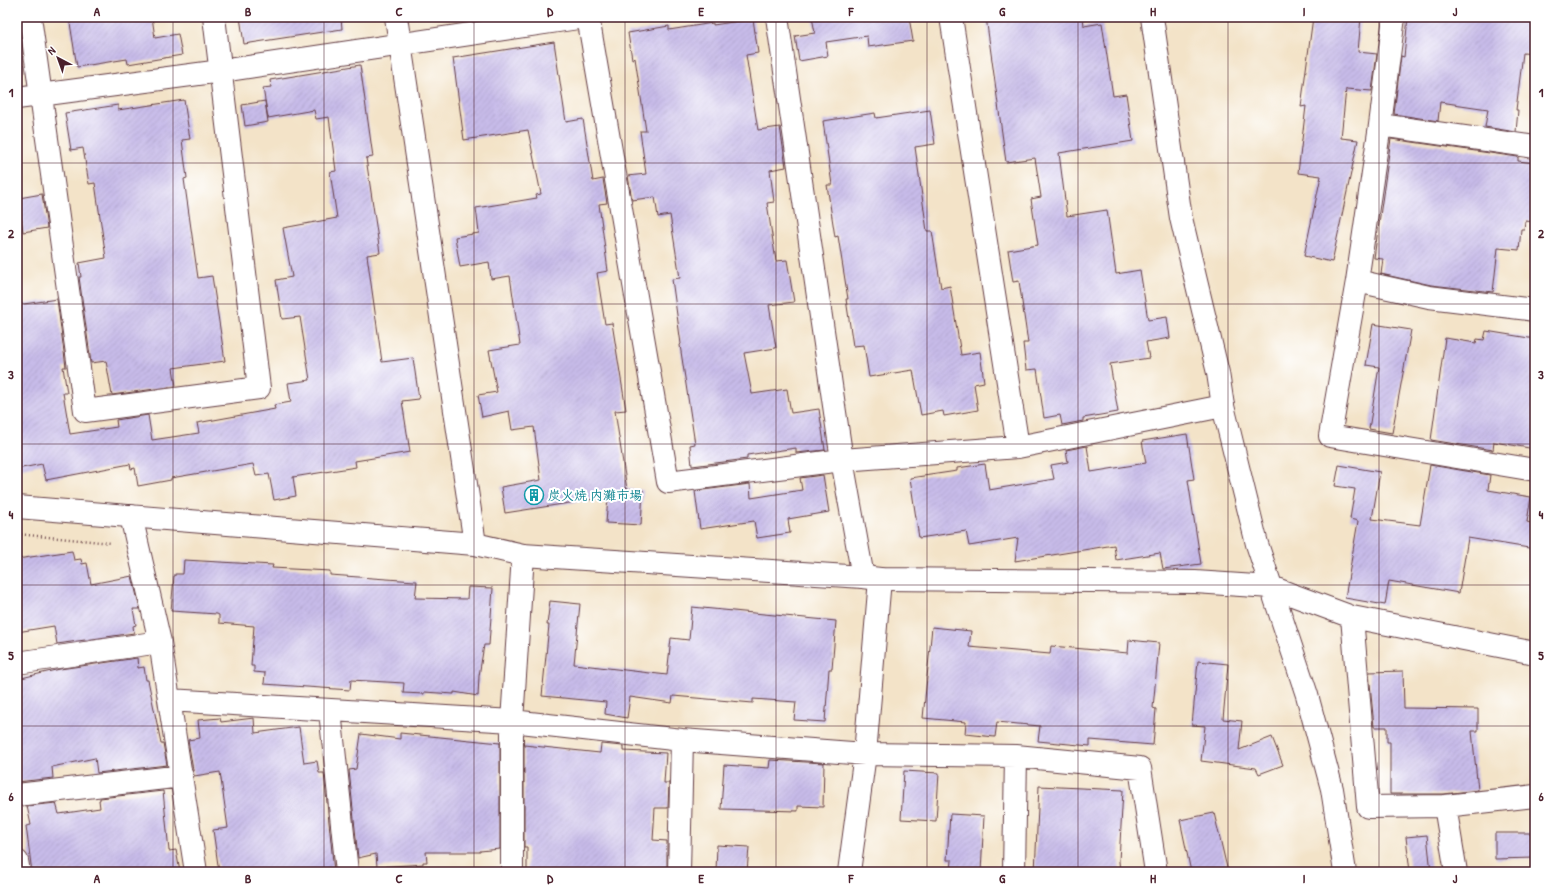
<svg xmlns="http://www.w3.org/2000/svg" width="1552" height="889" viewBox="0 0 1552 889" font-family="'Patrick Hand','Klee One',sans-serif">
  <defs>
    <pattern id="building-hatch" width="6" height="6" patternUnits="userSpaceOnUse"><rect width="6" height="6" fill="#c7bbe9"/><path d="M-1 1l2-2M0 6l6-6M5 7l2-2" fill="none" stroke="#aca0c8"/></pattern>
  </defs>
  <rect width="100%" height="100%" fill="#fff"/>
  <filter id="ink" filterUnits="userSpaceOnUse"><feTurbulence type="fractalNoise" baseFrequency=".025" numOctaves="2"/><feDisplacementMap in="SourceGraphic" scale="8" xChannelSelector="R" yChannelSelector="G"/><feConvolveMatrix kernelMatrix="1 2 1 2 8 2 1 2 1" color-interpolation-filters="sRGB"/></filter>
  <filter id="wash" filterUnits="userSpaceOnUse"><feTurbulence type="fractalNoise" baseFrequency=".012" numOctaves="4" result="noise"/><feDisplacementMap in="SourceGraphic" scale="16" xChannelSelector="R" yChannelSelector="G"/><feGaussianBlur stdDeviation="0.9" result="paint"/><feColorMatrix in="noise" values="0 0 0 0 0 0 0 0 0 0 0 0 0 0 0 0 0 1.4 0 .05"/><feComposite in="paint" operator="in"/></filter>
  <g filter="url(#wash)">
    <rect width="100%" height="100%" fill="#f3e3c8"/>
    <g id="blocks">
      <path fill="url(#building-hatch)" d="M 69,17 L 152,17 L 155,38 L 178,34 L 182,55 L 128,64 L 127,59 L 77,67 Z
        M 240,17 L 341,17 L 342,29 L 244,44 Z
        M 812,17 L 909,17 L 913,41 L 868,47 L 867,36 L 826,42 L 828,56 L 799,61 L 795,36 L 815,33 Z
        M 986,17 L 1083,17 L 1084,26 L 1102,23 L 1113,96 L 1126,94 L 1133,141 L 1059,153 L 1067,216 L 1107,210 L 1116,274 L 1140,270 L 1148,320 L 1167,317 L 1170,338 L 1146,342 L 1149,358 L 1110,364 L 1118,412 L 1083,418 L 1083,421 L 1062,425 L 1060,415 L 1044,418 L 1037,369 L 1026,370 L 1023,343 L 1028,343 L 1019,281 L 1013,282 L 1008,250 L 1038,245 L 1031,199 L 1041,197 L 1035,158 L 1006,162 Z
        M 1313,17 L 1361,17 L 1358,52 L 1377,54 L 1372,91 L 1346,89 L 1341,138 L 1358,140 L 1332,262 L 1304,256 L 1321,176 L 1298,173 L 1306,106 L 1301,107 Z
        M 1408,17 L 1535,17 L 1535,54 L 1523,53 L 1516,110 L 1518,110 L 1516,132 L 1485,127 L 1488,109 L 1440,102 L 1438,121 L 1394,114 L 1401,56 L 1404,57 Z
        M 753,19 L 758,53 L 746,55 L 758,130 L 780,127 L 786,167 L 770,170 L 774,202 L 767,203 L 776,261 L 787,260 L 794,302 L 769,305 L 776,348 L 744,353 L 752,394 L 787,389 L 791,413 L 819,409 L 825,450 L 796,453 L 796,448 L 747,455 L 747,459 L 692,466 L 690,445 L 695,444 L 680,345 L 681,344 L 672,279 L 680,278 L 670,215 L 658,217 L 655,197 L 632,200 L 628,176 L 646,174 L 640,131 L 646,131 L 635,58 L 632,59 L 628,33 L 669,26 L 669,30 L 713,23 L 713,25 Z
        M 554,42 L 566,122 L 583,119 L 593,181 L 603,179 L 607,203 L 599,204 L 608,271 L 597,273 L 605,324 L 612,323 L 626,410 L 615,411 L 627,489 L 643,490 L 641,525 L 606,523 L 608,497 L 505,513 L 501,487 L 541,480 L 534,427 L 512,430 L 509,411 L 482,417 L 478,395 L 497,392 L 489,350 L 520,345 L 510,276 L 491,279 L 489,262 L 460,267 L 455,237 L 479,233 L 476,208 L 537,198 L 536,195 L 541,194 L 528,130 L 464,140 L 453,58 Z
        M 360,65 L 373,157 L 366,158 L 380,253 L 367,255 L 382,362 L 413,358 L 419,399 L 402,401 L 410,452 L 355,461 L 356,467 L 293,477 L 296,496 L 274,500 L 269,474 L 256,476 L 253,464 L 171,478 L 171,480 L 138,486 L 135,468 L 131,469 L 130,464 L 46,480 L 42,464 L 17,469 L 17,305 L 57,299 L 66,367 L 63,367 L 67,393 L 63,393 L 70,434 L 117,427 L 116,420 L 148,415 L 152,440 L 199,433 L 197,423 L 275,409 L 274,405 L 291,402 L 288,383 L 310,380 L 300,317 L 282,319 L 276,280 L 292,277 L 283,228 L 337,218 L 330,172 L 336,171 L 329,117 L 316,119 L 314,110 L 268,118 L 263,88 L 271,87 L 270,80 Z
        M 184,100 L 190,139 L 182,140 L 187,178 L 184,179 L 198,278 L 212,276 L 225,361 L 173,368 L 176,386 L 112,395 L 106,361 L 91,363 L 79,277 L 81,277 L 79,263 L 106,258 L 95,183 L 89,184 L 83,148 L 71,150 L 65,113 L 118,105 L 118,110 Z
        M 265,101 L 268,122 L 245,126 L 242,105 Z
        M 930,110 L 935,144 L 915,147 L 927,231 L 932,231 L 941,288 L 950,286 L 961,355 L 980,352 L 984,382 L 974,384 L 978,410 L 944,416 L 943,411 L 921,415 L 913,370 L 869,377 L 864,345 L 853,346 L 846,299 L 848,299 L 838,236 L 835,237 L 827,185 L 832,185 L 823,121 L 875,113 L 876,118 Z
        M 1391,139 L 1518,157 L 1518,161 L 1535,163 L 1535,222 L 1525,221 L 1524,229 L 1521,229 L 1519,250 L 1498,248 L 1493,292 L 1431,285 L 1381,274 L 1383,259 L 1374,258 Z
        M 42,194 L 47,228 L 23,232 L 19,198 Z
        M 1373,324 L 1411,330 L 1392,433 L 1369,429 L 1379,367 L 1366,365 Z
        M 1486,331 L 1535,339 L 1535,449 L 1494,442 L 1493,450 L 1431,440 L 1445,338 L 1476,343 L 1477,339 L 1484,340 Z
        M 1187,434 L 1194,479 L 1188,480 L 1201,564 L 1163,569 L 1160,553 L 1116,560 L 1114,545 L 1015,561 L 1018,538 L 969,546 L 966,531 L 919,538 L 910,478 L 957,471 L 957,468 L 985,464 L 989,490 L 1054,479 L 1051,465 L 1068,462 L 1066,450 L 1087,446 L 1091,472 L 1146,463 L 1142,441 Z
        M 1339,465 L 1380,472 L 1372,519 L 1420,525 L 1430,465 L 1490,475 L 1488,490 L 1531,497 L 1527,522 L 1535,524 L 1535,549 L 1468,538 L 1459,593 L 1389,581 L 1385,605 L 1345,598 L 1358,521 L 1350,519 L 1355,489 L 1335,486 Z
        M 823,475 L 829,512 L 788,519 L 790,533 L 757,538 L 754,521 L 700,529 L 695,491 L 750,484 L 751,498 L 802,490 L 800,478 Z
        M 72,551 L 74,560 L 81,559 L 82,564 L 87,563 L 91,584 L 132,576 L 140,609 L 133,609 L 136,625 L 133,626 L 134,633 L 57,644 L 54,626 L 17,632 L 17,559 Z
        M 184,560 L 273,565 L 272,568 L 330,571 L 330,575 L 415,581 L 417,581 L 415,598 L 467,599 L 468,587 L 493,588 L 489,645 L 484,645 L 479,676 L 478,696 L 454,692 L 454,694 L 424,692 L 424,694 L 403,693 L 404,683 L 351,680 L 350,690 L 264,684 L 265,673 L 254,672 L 254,666 L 251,666 L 254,626 L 219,623 L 219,615 L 217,614 L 171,611 L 174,576 L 175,576 L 175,574 L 183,574 Z
        M 550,601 L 580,604 L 574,664 L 667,675 L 671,638 L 689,640 L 692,607 L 836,621 L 832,669 L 829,669 L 825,722 L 794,720 L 796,702 L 753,699 L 753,703 L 673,696 L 672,703 L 630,697 L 627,718 L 605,714 L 606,702 L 542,696 L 549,625 L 547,625 Z
        M 932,627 L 971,631 L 969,647 L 1050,654 L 1051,646 L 1128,653 L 1129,640 L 1159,643 L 1153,708 L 1156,709 L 1153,745 L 1090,740 L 1090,746 L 1038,741 L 1040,726 L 997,722 L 995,737 L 965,734 L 966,722 L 923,718 Z
        M 137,658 L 138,668 L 144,667 L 146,680 L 148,680 L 161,743 L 163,743 L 167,765 L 97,773 L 95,758 L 52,767 L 53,778 L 17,782 L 17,679 L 60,669 Z
        M 1198,661 L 1228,664 L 1223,719 L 1242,721 L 1239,750 L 1272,737 L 1283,765 L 1259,774 L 1256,768 L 1201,761 L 1205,726 L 1192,725 Z
        M 1403,671 L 1404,708 L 1478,709 L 1478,731 L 1472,731 L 1478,790 L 1444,794 L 1390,794 L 1390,742 L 1387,742 L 1387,727 L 1374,727 L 1369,672 Z
        M 220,718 L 221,722 L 254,718 L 255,733 L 299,727 L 304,763 L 317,761 L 319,773 L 324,773 L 334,872 L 219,872 L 213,830 L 228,828 L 220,772 L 194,776 L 188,740 L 200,738 L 198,720 Z
        M 400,733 L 500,743 L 500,849 L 480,851 L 480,852 L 426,852 L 427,862 L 423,862 L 423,864 L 377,867 L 376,854 L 358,858 L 349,770 L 356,769 L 361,734 L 400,739 Z
        M 601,744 L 623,746 L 623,751 L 666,753 L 664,783 L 669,783 L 668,808 L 655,808 L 653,840 L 667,841 L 667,872 L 527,872 L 527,847 L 524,847 L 524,745 L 600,753 Z
        M 770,760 L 824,763 L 823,807 L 798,806 L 798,811 L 721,809 L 724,765 L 769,768 Z
        M 904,771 L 939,773 L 936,821 L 901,819 Z
        M 1039,786 L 1123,790 L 1119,861 L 1120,872 L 1035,872 Z
        M 163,791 L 169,851 L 176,850 L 180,872 L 32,872 L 26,826 L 31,825 L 27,806 L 56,803 L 59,814 L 100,808 L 99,800 L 100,800 L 100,798 Z
        M 1214,813 L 1228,872 L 1191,872 L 1180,820 Z
        M 950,814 L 984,816 L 981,872 L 951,872 L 952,860 L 947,860 Z
        M 1495,833 L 1535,833 L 1535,858 L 1495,859 Z
        M 1427,835 L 1431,872 L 1410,872 L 1406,837 Z
        M 717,845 L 749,847 L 747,872 L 716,872 Z"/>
    </g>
  </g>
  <g filter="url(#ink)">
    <use href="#blocks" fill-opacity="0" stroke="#633c43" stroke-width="1"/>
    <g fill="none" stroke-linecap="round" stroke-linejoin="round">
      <defs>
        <path id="street" d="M 30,17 L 85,411 L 259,388 L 214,17
          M 588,17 L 668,482 L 842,460 L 1018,447 L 1223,406
          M 777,17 L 842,460 L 863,577
          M 951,17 L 1018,447
          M 17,98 L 221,71 L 585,17
          M 1380,125 L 1394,17
          M 1535,147 L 1380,125 L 1357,281 L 1429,297 L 1535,310
          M 1357,281 L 1330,436 L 1535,470
          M 131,516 L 160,642 L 196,872
          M 1271,587 L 1352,617 L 1535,653
          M 1352,617 L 1368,807 L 1445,806 L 1456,872
          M 17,663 L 160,642
          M 169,700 L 512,721 L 682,740 L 865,754 L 1016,756 L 1140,768 L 1156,872
          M 330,711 L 347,872
          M 17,795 L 182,776
          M 1445,806 L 1535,796
          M 17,861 L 19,872
          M 512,872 L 512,721 L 523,555
          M 679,872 L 682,740
          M 849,872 L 865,754 L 880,579
          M 1014,872 L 1016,756"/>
        <path id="secondary" d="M 396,17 L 475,544
          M 1152,17 L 1181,218 L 1218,373 L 1223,406 L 1257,544 L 1307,695 L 1332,789 L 1345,872
          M 17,507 L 475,544 L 523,555 L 863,577 L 880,579 L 1195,582 L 1271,587"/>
      </defs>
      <use href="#street" stroke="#633c43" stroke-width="24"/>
      <use href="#secondary" stroke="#633c43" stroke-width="24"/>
      <path stroke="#633c43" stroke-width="2.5" stroke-dasharray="1 3" stroke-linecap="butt" d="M 17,534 L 111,543"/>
      <use href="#street" stroke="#fff" stroke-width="22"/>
      <use href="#secondary" stroke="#fff" stroke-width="22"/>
    </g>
  </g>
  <path fill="none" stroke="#4a1f2b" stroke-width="1" stroke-opacity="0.55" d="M 173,17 L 173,872M 324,17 L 324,872M 474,17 L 474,872M 625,17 L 625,872M 776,17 L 776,872M 927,17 L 927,872M 1078,17 L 1078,872M 1228,17 L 1228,872M 1379,17 L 1379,872M 17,163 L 1535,163M 17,304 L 1535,304M 17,444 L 1535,444M 17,585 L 1535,585M 17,726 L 1535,726"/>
  <defs>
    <symbol id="building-ring" viewBox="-11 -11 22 22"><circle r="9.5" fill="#fff" stroke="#0f9aa8" stroke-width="1.5"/><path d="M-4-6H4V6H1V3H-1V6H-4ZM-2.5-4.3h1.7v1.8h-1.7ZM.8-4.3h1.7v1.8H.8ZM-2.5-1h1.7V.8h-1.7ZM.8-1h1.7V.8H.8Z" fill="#0f9aa8"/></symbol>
  </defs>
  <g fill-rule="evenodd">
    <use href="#building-ring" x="523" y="484" width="22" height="22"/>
  </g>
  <g text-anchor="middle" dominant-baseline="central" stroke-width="4" stroke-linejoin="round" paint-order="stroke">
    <g font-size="13" font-weight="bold" fill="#0d838f" stroke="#fff" text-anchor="start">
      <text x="548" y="495">炭火焼 内灘市場</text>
    </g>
  </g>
  <rect width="1552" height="889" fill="none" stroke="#fff" stroke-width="44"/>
  <g transform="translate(58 58) rotate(319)" stroke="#ffffff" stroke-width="3" paint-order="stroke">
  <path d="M0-3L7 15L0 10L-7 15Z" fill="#4a1f2b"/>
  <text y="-6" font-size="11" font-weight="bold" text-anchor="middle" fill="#4a1f2b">N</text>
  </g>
  <rect x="22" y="22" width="1508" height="845" fill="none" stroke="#4a1f2b" stroke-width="1.5"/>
  <g font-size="13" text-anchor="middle" font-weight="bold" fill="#4a1f2b">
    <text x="97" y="16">A</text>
    <text x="248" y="16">B</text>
    <text x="399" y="16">C</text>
    <text x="550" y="16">D</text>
    <text x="701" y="16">E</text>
    <text x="851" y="16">F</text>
    <text x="1002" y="16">G</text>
    <text x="1153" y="16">H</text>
    <text x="1304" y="16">I</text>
    <text x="1455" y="16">J</text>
    <text x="11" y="97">1</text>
    <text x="1541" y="97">1</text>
    <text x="11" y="238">2</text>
    <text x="1541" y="238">2</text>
    <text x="11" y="379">3</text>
    <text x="1541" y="379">3</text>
    <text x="11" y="519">4</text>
    <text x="1541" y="519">4</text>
    <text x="11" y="660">5</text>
    <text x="1541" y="660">5</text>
    <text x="11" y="801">6</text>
    <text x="1541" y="801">6</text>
    <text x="97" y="883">A</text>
    <text x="248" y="883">B</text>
    <text x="399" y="883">C</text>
    <text x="550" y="883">D</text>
    <text x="701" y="883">E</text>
    <text x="851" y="883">F</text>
    <text x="1002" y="883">G</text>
    <text x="1153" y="883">H</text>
    <text x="1304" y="883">I</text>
    <text x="1455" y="883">J</text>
  </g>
</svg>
